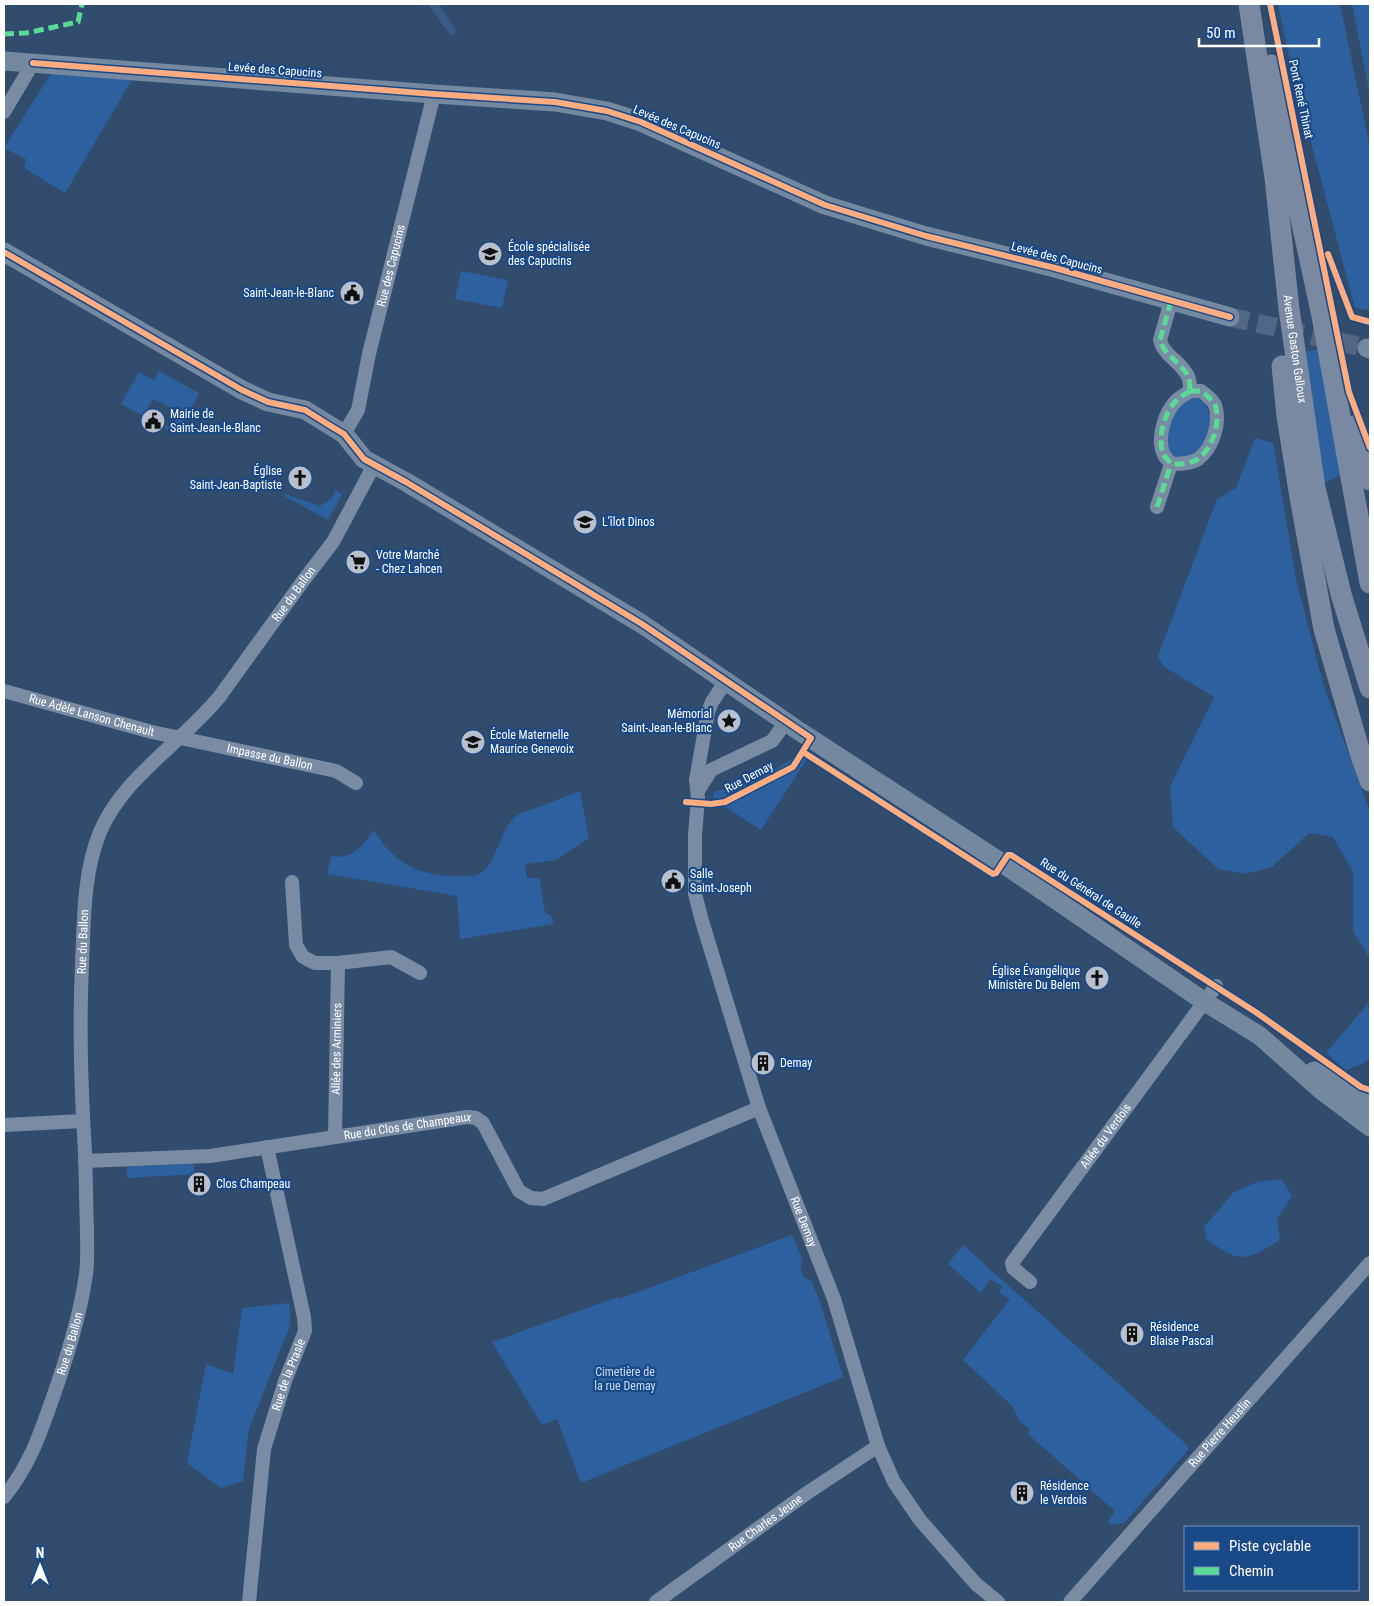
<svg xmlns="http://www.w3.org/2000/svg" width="1374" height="1606" viewBox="0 0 1374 1606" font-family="'Roboto Condensed',sans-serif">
  <rect width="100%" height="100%" fill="#324c6e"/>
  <path fill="#2d609e" d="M 1278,4 L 1340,4 L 1370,148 L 1370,310 L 1355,308 L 1293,74 Z
    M 1352,4 L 1370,4 L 1370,96 Z
    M 52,72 L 133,78 L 65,193 L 24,168 L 26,159 L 4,148 Z
    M 461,271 L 508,280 L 502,308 L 455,299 Z
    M 1321,349 L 1344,474 L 1319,485 L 1299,352 Z
    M 159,371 L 199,393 L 178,435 L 165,428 L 166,425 L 171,427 L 178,412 L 153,399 L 143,416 L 121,404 L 139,372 L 154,380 Z
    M 1193,396 L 1205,403 L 1211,419 L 1206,441 L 1191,457 L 1174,458 C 1159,442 1174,401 1193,396 Z
    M 1255,438 L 1273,443 L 1296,579 L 1324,687 L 1370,812 L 1370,959 L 1353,931 L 1353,872 L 1333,837 L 1309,833 L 1272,867 L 1245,874 L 1218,869 L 1173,827 L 1170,787 L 1214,697 L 1163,666 L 1158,656 L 1217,499 L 1236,488 Z
    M 335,490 L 342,494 L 328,520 L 284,496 L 285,494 L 320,506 L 332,498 Z
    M 799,753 L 790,766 L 724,798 L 713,799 L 714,792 C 743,784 776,773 799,753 Z
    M 802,758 L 807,759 L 761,830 L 724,806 L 795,767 Z
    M 580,791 L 589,838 L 556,860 L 525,864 L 527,878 L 537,878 L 540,880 L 545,912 L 551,916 L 554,924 L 460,939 L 457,896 L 327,874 L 331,856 C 353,860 362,846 374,830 C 391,861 420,877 456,876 C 464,876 474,878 482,872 C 499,858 499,831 515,817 C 520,813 527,811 533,809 C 549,803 564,797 580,791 Z
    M 1370,1001 L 1370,1059 L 1362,1064 L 1346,1070 L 1326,1053 Z
    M 194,1164 L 194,1174 L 127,1178 L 127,1169 L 131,1166 Z
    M 1281,1179 L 1292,1195 L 1277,1220 L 1280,1240 C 1246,1262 1239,1263 1206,1239 L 1204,1227 L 1234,1192 L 1257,1182 Z
    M 792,1235 L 803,1261 L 800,1267 L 804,1278 L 811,1280 L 821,1305 L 843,1377 L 581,1483 L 557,1419 L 542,1425 L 492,1342 L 618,1297 L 619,1299 Z
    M 963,1245 L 1187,1445 L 1189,1449 L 1124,1523 L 1111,1525 L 1108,1521 L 1115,1511 L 1028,1434 L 1030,1429 L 1020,1422 L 1012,1406 L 963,1360 L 1010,1299 L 999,1293 L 1002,1286 L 990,1279 L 981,1293 L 948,1264 Z
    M 289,1303 L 291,1323 L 249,1429 L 243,1481 L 221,1488 L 187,1463 L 206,1364 L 233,1374 L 242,1308 Z"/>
  <path fill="#395b87" d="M 428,4 L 438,4 L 457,31 L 451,36 Z"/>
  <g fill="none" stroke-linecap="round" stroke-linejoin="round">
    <path stroke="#516784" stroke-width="19" stroke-dasharray="19 9" stroke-linecap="butt" d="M 1230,317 L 1367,348"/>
    <g stroke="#798ca4" stroke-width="14">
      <path d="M 4,112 L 33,63"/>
      <path d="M 1171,301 L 1160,340 C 1164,357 1184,363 1189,379 C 1190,382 1190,387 1190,391"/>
      <path d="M 1190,391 L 1201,391 C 1206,395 1212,399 1215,405 C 1221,422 1213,448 1198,459 C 1190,464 1180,464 1171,464 C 1169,461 1166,458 1164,455 C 1156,439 1165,411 1177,400 C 1181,396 1186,394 1190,391 Z"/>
      <path id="s1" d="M 344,434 L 358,410 L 369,354 L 434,94"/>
      <path d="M 1157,507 L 1171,464"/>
      <path id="s2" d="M 726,681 L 712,702 L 708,712 L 696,780 L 698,798 L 695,835 L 695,894 L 702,921 L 759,1108 L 834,1299 L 878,1446 L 894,1482 L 920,1520 L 976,1584 L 998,1602"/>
      <path id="s3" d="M 4,691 L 152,732 L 336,771 L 356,783"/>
      <path d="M 698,791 L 711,770 L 772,741 L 786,722"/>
      <path d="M 292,882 L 296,945 L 303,957 L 315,963 L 338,963"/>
      <path d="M 4,1125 L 83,1121"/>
      <path id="s4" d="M 335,1137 L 338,963 L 391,957 L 420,973"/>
      <path id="s5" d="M 85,1161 L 210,1156 L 467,1117 L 476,1118 L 483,1123 L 519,1191 L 531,1198 L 543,1199 L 759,1108"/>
      <path id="s6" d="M 1030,1282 L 1013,1268 L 1012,1263 L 1216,986"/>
      <path id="s7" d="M 4,1497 C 29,1466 39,1437 52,1400 C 66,1360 80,1317 86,1274 C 88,1260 87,1245 87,1231 C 86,1205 86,1179 85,1152 C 81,1090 79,1028 82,965 C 84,922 83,873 100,832 C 123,777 183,742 220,696 L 303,581 L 333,542 L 374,465"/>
      <path id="s8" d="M 249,1602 L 264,1449 L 285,1381 L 305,1331 L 304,1317 L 267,1147"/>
      <path id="s9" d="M 656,1602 L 807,1493 L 878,1446"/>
      <path id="s10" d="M 1070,1602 L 1370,1263"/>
    </g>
    <path stroke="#74889f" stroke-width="19" d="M 4,61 L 434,94 L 555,102 L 607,111 L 641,122 L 825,205 L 926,236 L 1055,268 L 1230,317
      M 4,252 L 242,390 L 268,402 L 305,410 L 344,434 L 364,459 L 406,482 L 642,624 L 799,731 L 1002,863 L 1205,1002 L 1260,1036 L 1321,1090 L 1370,1127
      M 1367,348 L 1370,349
      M 1314,1071 L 1370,1106"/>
    <g stroke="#7889a1" stroke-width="21">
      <path id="s11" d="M 1249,4 L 1275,178 L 1289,309 L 1315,488 L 1341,594 L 1370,688"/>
      <path d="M 1271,65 L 1292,177 L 1322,316 L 1370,583"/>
      <path d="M 1282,366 L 1287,416 L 1300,497 L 1324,629 L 1361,756 L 1370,781"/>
      <path d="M 1353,426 L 1370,480"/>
    </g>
    <path stroke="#5adb95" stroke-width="5" stroke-dasharray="10 5" stroke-linecap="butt" d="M 4,34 L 26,33 L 78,22 L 82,4
      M 1171,301 L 1160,340 C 1164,357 1184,363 1189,379 C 1190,382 1190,387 1190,391
      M 1190,391 L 1201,391 C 1206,395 1212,399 1215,405 C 1221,422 1213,448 1198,459 C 1190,464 1180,464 1171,464 C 1169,461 1166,458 1164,455 C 1156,439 1165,411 1177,400 C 1181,396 1186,394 1190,391 Z
      M 1157,507 L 1171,464"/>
    <defs>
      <path id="cycleway" d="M 1270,4 L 1349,392 L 1370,448
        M 33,63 L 434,94 L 555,102 L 607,111 L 641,122 L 825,205 L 926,236 L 1055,268 L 1230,317
        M 4,252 L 242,390 L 268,402 L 305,410 L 329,425 L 344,434 L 364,459 L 406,482 L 642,624 L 811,738 L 793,767 L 725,802 L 711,804 L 686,802
        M 1328,254 L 1352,317 L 1370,322
        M 803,752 L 993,874 L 996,873 L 1008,855 L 1011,855 L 1257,1013 L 1361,1087 L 1370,1090"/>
    </defs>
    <use href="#cycleway" stroke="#1a4987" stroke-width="9"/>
    <use href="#cycleway" stroke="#ffac80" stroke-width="6"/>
  </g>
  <defs>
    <symbol id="school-disc" viewBox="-11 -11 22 22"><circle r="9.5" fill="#b7c0cc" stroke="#1a4987"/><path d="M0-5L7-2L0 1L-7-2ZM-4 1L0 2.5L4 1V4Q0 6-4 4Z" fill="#111"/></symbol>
    <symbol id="civic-disc" viewBox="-11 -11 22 22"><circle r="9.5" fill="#b7c0cc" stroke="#1a4987"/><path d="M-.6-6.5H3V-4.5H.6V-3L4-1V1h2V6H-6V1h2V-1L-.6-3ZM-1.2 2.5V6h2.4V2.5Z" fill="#111"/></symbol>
    <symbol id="church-disc" viewBox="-11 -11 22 22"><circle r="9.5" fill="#b7c0cc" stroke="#1a4987"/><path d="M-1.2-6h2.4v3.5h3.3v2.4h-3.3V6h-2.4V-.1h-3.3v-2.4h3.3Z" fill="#111"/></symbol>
    <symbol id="supermarket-disc" viewBox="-11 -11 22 22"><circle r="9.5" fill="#b7c0cc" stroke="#1a4987"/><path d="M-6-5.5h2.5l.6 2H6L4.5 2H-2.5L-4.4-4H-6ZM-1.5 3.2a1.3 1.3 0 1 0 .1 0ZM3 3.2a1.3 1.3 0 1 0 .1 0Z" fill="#111"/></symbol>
    <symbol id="sight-disc" viewBox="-11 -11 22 22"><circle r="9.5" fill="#b7c0cc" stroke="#1a4987"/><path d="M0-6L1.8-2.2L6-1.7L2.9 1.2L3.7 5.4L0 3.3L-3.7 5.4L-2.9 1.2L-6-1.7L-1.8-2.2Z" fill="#111"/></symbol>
    <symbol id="building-disc" viewBox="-11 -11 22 22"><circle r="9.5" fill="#b7c0cc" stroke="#1a4987"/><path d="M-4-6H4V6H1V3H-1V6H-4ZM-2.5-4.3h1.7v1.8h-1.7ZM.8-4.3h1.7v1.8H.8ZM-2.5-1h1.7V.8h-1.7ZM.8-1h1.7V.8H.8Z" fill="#111"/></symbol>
  </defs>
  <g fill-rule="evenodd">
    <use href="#school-disc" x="476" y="240" width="28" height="28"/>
    <use href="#civic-disc" x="338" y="279" width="28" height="28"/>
    <use href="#civic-disc" x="139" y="407" width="28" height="28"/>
    <use href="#church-disc" x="286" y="464" width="28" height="28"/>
    <use href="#school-disc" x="571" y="508" width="28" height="28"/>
    <use href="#supermarket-disc" x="344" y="548" width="28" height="28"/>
    <use href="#sight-disc" x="715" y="707" width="28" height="28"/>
    <use href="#school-disc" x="459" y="728" width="28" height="28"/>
    <use href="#civic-disc" x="659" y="867" width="28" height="28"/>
    <use href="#church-disc" x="1083" y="964" width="28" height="28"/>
    <use href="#building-disc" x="749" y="1049" width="28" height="28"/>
    <use href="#building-disc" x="185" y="1170" width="28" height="28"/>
    <use href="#building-disc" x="1118" y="1320" width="28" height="28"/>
    <use href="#building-disc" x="1008" y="1479" width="28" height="28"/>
  </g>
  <g text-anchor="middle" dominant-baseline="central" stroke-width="4.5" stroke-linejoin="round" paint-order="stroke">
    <g font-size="12" fill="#fff" stroke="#1a4987">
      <text transform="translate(275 70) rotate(4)">Levée des Capucins</text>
      <text transform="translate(1301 99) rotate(78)">Pont René Thinat</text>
      <text transform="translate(677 127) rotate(23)">Levée des Capucins</text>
      <text transform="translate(1057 258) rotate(15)">Levée des Capucins</text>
      <text stroke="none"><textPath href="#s1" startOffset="176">Rue des Capucins</textPath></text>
      <text stroke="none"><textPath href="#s11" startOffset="348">Avenue Gaston Galloux</textPath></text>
      <text stroke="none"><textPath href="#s7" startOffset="992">Rue du Ballon</textPath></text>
      <text stroke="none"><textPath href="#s3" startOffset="91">Rue Adèle Lanson Chenault</textPath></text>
      <text stroke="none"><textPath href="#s3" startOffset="274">Impasse du Ballon</textPath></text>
      <text transform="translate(749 777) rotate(-28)">Rue Demay</text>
      <text transform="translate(1091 893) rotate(33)">Rue du Général de Gaulle</text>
      <text stroke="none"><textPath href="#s7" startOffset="572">Rue du Ballon</textPath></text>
      <text stroke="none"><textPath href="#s4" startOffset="88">Allée des Arminiers</textPath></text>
      <text stroke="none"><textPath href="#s5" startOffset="325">Rue du Clos de Champeaux</textPath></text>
      <text stroke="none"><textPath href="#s6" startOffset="185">Allée du Verdois</textPath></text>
      <text stroke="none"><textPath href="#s2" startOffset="565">Rue Demay</textPath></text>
      <text stroke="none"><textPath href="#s7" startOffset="168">Rue du Ballon</textPath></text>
      <text stroke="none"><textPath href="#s8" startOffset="232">Rue de la Prasle</textPath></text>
      <text stroke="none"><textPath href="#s10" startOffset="226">Rue Pierre Heuslin</textPath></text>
      <text stroke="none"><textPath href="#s9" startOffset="135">Rue Charles Jeune</textPath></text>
    </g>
    <g font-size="12" fill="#fff" stroke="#1a4987" text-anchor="start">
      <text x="508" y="247">École spécialisée<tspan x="508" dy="14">des Capucins</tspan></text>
      <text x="334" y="293" text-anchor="end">Saint-Jean-le-Blanc</text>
      <text x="170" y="414">Mairie de<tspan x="170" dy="14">Saint-Jean-le-Blanc</tspan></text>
      <text x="282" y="471" text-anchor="end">Église<tspan x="282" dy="14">Saint-Jean-Baptiste</tspan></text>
      <text x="602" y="522">L'îlot Dinos</text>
      <text x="376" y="555">Votre Marché<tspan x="376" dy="14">- Chez Lahcen</tspan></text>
      <text x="712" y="714" text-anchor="end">Mémorial<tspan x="712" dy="14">Saint-Jean-le-Blanc</tspan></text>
      <text x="490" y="735">École Maternelle<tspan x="490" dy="14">Maurice Genevoix</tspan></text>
      <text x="690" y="874">Salle<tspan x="690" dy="14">Saint-Joseph</tspan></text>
      <text x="1080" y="971" text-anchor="end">Église Évangélique<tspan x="1080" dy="14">Ministère Du Belem</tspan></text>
      <text x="780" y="1063">Demay</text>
      <text x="216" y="1184">Clos Champeau</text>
      <text x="1150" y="1327">Résidence<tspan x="1150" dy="14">Blaise Pascal</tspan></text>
      <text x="1040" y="1486">Résidence<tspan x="1040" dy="14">le Verdois</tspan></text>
    </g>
    <g font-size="12" fill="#c7ddf9" stroke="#1a4987">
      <text x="625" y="1372">Cimetière de<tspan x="625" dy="14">la rue Demay</tspan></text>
    </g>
  </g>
  <rect width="1374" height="1606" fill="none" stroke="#ffffff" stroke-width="10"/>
  <rect x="1184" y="1526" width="175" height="65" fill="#1a4987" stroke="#7692b7"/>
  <rect x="1194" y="1542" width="25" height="8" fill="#ffac80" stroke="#7692b7"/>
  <text x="1229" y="1551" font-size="15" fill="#ffffff">Piste cyclable</text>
  <rect x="1194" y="1567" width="25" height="8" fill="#5adb95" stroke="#7692b7"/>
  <text x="1229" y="1576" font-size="15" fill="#ffffff">Chemin</text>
  <g transform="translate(40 1566)" stroke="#1a4987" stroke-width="4" paint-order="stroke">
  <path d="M0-4L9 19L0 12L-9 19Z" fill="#ffffff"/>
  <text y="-8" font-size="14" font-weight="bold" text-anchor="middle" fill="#ffffff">N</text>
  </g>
  <path d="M1199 38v8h120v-8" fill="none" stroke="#ffffff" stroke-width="2.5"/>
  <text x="1206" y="38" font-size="15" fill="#ffffff" stroke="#1a4987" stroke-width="4" paint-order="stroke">50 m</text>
</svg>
